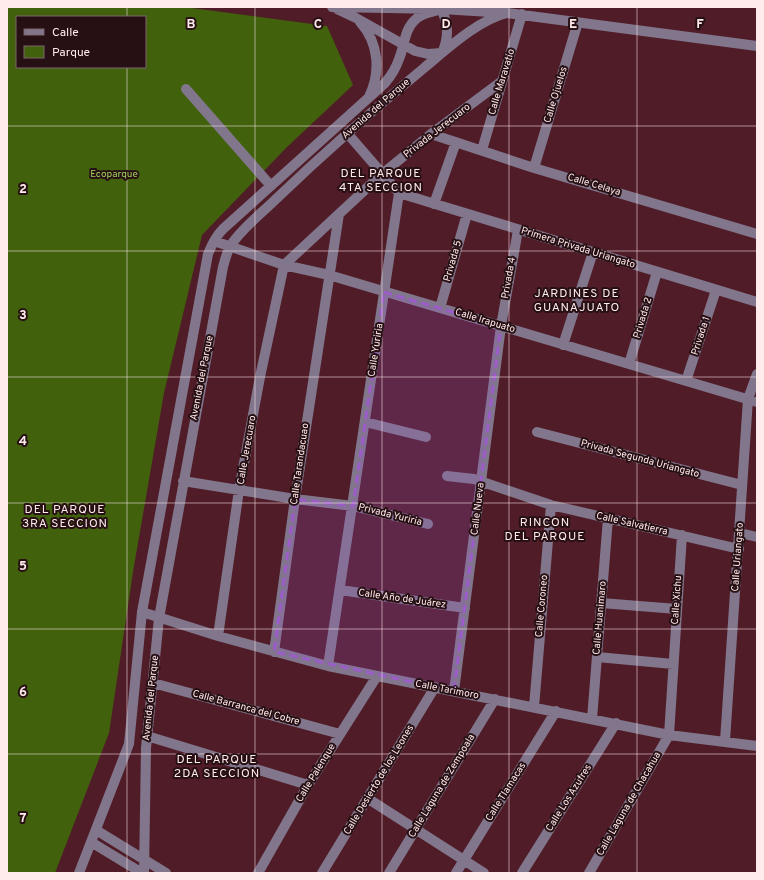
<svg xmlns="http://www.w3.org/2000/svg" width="764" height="880" viewBox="0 0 764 880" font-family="Overpass,sans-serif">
  <rect width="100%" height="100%" fill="#501c28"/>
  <path fill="#42610d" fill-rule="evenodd" d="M 7,7 L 184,7 L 327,26 L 353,85 L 286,148 L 202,235 L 164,393 L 133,572 L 109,733 L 55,873 L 7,873 ZM 17,17 L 145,17 L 145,67 L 17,67 Z"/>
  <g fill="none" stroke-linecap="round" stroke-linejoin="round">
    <path stroke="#81768b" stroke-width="10" d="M 332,7 L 441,9 L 507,13 L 757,46
      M 337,9 L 356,18 L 415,51 L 428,54 L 442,53 C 449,38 449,24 441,9
      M 360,22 C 379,43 381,72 369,97
      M 186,89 L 271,186
      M 347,133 L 399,193
      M 431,134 L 534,168 L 757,234
      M 482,150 L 522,14
      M 534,168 L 578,22
      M 399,193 L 757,302
      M 434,204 L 456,142
      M 214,241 L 284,265 L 329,275 L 757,402
      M 440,308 L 467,214
      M 563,345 L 593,252
      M 629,364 L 657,272
      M 686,381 L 716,290
      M 365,422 L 426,437
      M 537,432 L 742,485
      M 447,476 L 474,479 L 551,505 L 739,549
      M 183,481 L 295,499 L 353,506 L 428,524
      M 740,533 L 757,537
      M 340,590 L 465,608
      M 601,603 L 677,609
      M 142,612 L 218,636 L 328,666 L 669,735 L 757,746
      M 218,636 L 239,490 L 260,377 L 284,265 L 382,174 L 431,134 L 502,81
      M 274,652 L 295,499 L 339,214
      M 597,657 L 673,664
      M 328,666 L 399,193
      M 153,683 L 340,734
      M 454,691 L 501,326 L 518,230
      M 534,707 L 551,505
      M 592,719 L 608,518
      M 147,736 L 308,785
      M 725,741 L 748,399 L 757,374
      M 367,798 L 484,873
      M 96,830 L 166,873
      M 91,842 L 142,873
      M 79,873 L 129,744 L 142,612 L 208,254 C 212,244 216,236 223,229 L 385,83 C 391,76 396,68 399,59 C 405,45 404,29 416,19 C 424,11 436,13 444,7
      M 144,873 L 146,748 L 159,618 L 223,267 C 225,260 227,251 231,245 C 242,228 262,213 276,199 C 323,154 373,110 424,68 C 447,49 478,20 507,13
      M 258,873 L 308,785 L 377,676
      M 322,873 L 435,687
      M 389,873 L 495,699
      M 456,873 L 556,711
      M 522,873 L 616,723
      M 589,873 L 669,735 L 682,535"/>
  </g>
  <path fill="#9c5cca" fill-opacity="0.2" stroke="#9c5cca" stroke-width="3" stroke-dasharray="8 5" stroke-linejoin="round" d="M 384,292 L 501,326 L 454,691 L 274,652 L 295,499 L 353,506 Z"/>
  <path fill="none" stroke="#ffeaec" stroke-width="1" stroke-opacity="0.55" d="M 127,7 L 127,17M 255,7 L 255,873M 382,7 L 382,873M 509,7 L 509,873M 637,7 L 637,873M 127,67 L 127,873M 7,126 L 757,126M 7,251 L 757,251M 7,377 L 757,377M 7,503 L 757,503M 7,629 L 757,629M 7,754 L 757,754"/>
  <g text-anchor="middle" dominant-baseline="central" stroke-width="4" stroke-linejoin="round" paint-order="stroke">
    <g font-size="10" fill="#ffeaec" stroke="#271014">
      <text transform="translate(502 82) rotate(-73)">Calle Maravatio</text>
      <text transform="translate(556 95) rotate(-73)">Calle Ojuelos</text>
      <text transform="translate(376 109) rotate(-41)">Avenida del Parque</text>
      <text transform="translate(437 131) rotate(-38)">Privada Jerecuaro</text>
      <text transform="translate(594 185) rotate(17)">Calle Celaya</text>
      <text transform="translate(578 248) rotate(17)">Primera Privada Uriangato</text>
      <text transform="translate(453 261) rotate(-74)">Privada 5</text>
      <text transform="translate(509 278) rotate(-80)">Privada 4</text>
      <text transform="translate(643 318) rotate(-73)">Privada 2</text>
      <text transform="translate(485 321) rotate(17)">Calle Irapuato</text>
      <text transform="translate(701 336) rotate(-72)">Privada 1</text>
      <text transform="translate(376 350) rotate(-81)">Calle Yuriria</text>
      <text transform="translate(202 378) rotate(-79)">Avenida del Parque</text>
      <text transform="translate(247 450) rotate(-80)">Calle Jerecuaro</text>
      <text transform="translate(640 459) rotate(15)">Privada Segunda Uriangato</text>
      <text transform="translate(300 464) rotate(-82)">Calle Tarandacuao</text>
      <text transform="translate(478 509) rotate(-83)">Calle Nueva</text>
      <text transform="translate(390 515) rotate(14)">Privada Yuriria</text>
      <text transform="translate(632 524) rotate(13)">Calle Salvatierra</text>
      <text transform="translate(738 557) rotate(-86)">Calle Uriangato</text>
      <text transform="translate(402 599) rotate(8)">Calle Año de Juárez</text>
      <text transform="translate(677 600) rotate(-86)">Calle Xichu</text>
      <text transform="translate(542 606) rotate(-85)">Calle Coroneo</text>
      <text transform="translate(600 618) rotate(-85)">Calle Huanimaro</text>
      <text transform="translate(447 690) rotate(11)">Calle Tarimoro</text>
      <text transform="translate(151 698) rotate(-84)">Avenida del Parque</text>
      <text transform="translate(246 708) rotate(15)">Calle Barranca del Cobre</text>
      <text transform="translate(316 773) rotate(-59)">Calle Palenque</text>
      <text transform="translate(379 780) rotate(-59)">Calle Desierto de los Leones</text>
      <text transform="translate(442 786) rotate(-59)">Calle Laguna de Zempoala</text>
      <text transform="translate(506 792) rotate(-58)">Calle Tlamacas</text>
      <text transform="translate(569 798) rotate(-58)">Calle Los Azufres</text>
      <text transform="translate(629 804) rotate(-60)">Calle Laguna de Chacahua</text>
    </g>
    <g font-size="10" fill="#9fd25b" stroke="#271014">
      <text x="114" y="174">Ecoparque</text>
    </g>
    <g font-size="12" letter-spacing="1" fill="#ffeaec" stroke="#271014">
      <text x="381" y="174">DEL PARQUE<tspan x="381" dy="14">4TA SECCION</tspan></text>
      <text x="577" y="294">JARDINES DE<tspan x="577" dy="14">GUANAJUATO</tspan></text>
      <text x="65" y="510">DEL PARQUE<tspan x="65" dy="14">3RA SECCION</tspan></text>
      <text x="545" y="523">RINCON<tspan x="545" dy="14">DEL PARQUE</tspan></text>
      <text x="217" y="760">DEL PARQUE<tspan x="217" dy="14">2DA SECCION</tspan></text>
    </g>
  </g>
  <g font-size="13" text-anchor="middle" font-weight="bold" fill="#ffeaec" stroke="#271014" stroke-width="4" stroke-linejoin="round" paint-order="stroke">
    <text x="191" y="28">B</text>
    <text x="318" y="28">C</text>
    <text x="446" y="28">D</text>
    <text x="573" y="28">E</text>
    <text x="700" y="28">F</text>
    <text x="23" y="193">2</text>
    <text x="23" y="319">3</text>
    <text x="23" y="445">4</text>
    <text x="23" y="570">5</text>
    <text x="23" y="696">6</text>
    <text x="23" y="822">7</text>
  </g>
  <rect width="764" height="880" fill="none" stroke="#ffeaec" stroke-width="16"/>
  <rect x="16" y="16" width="130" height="52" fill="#271014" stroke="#7d676a"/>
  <rect x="24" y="29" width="20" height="6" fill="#81768b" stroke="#7d676a"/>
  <text x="52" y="36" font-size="12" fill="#ffeaec">Calle</text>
  <rect x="24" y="46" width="20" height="12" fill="#42610d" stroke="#7d676a"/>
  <text x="52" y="56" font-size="12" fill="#ffeaec">Parque</text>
</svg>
